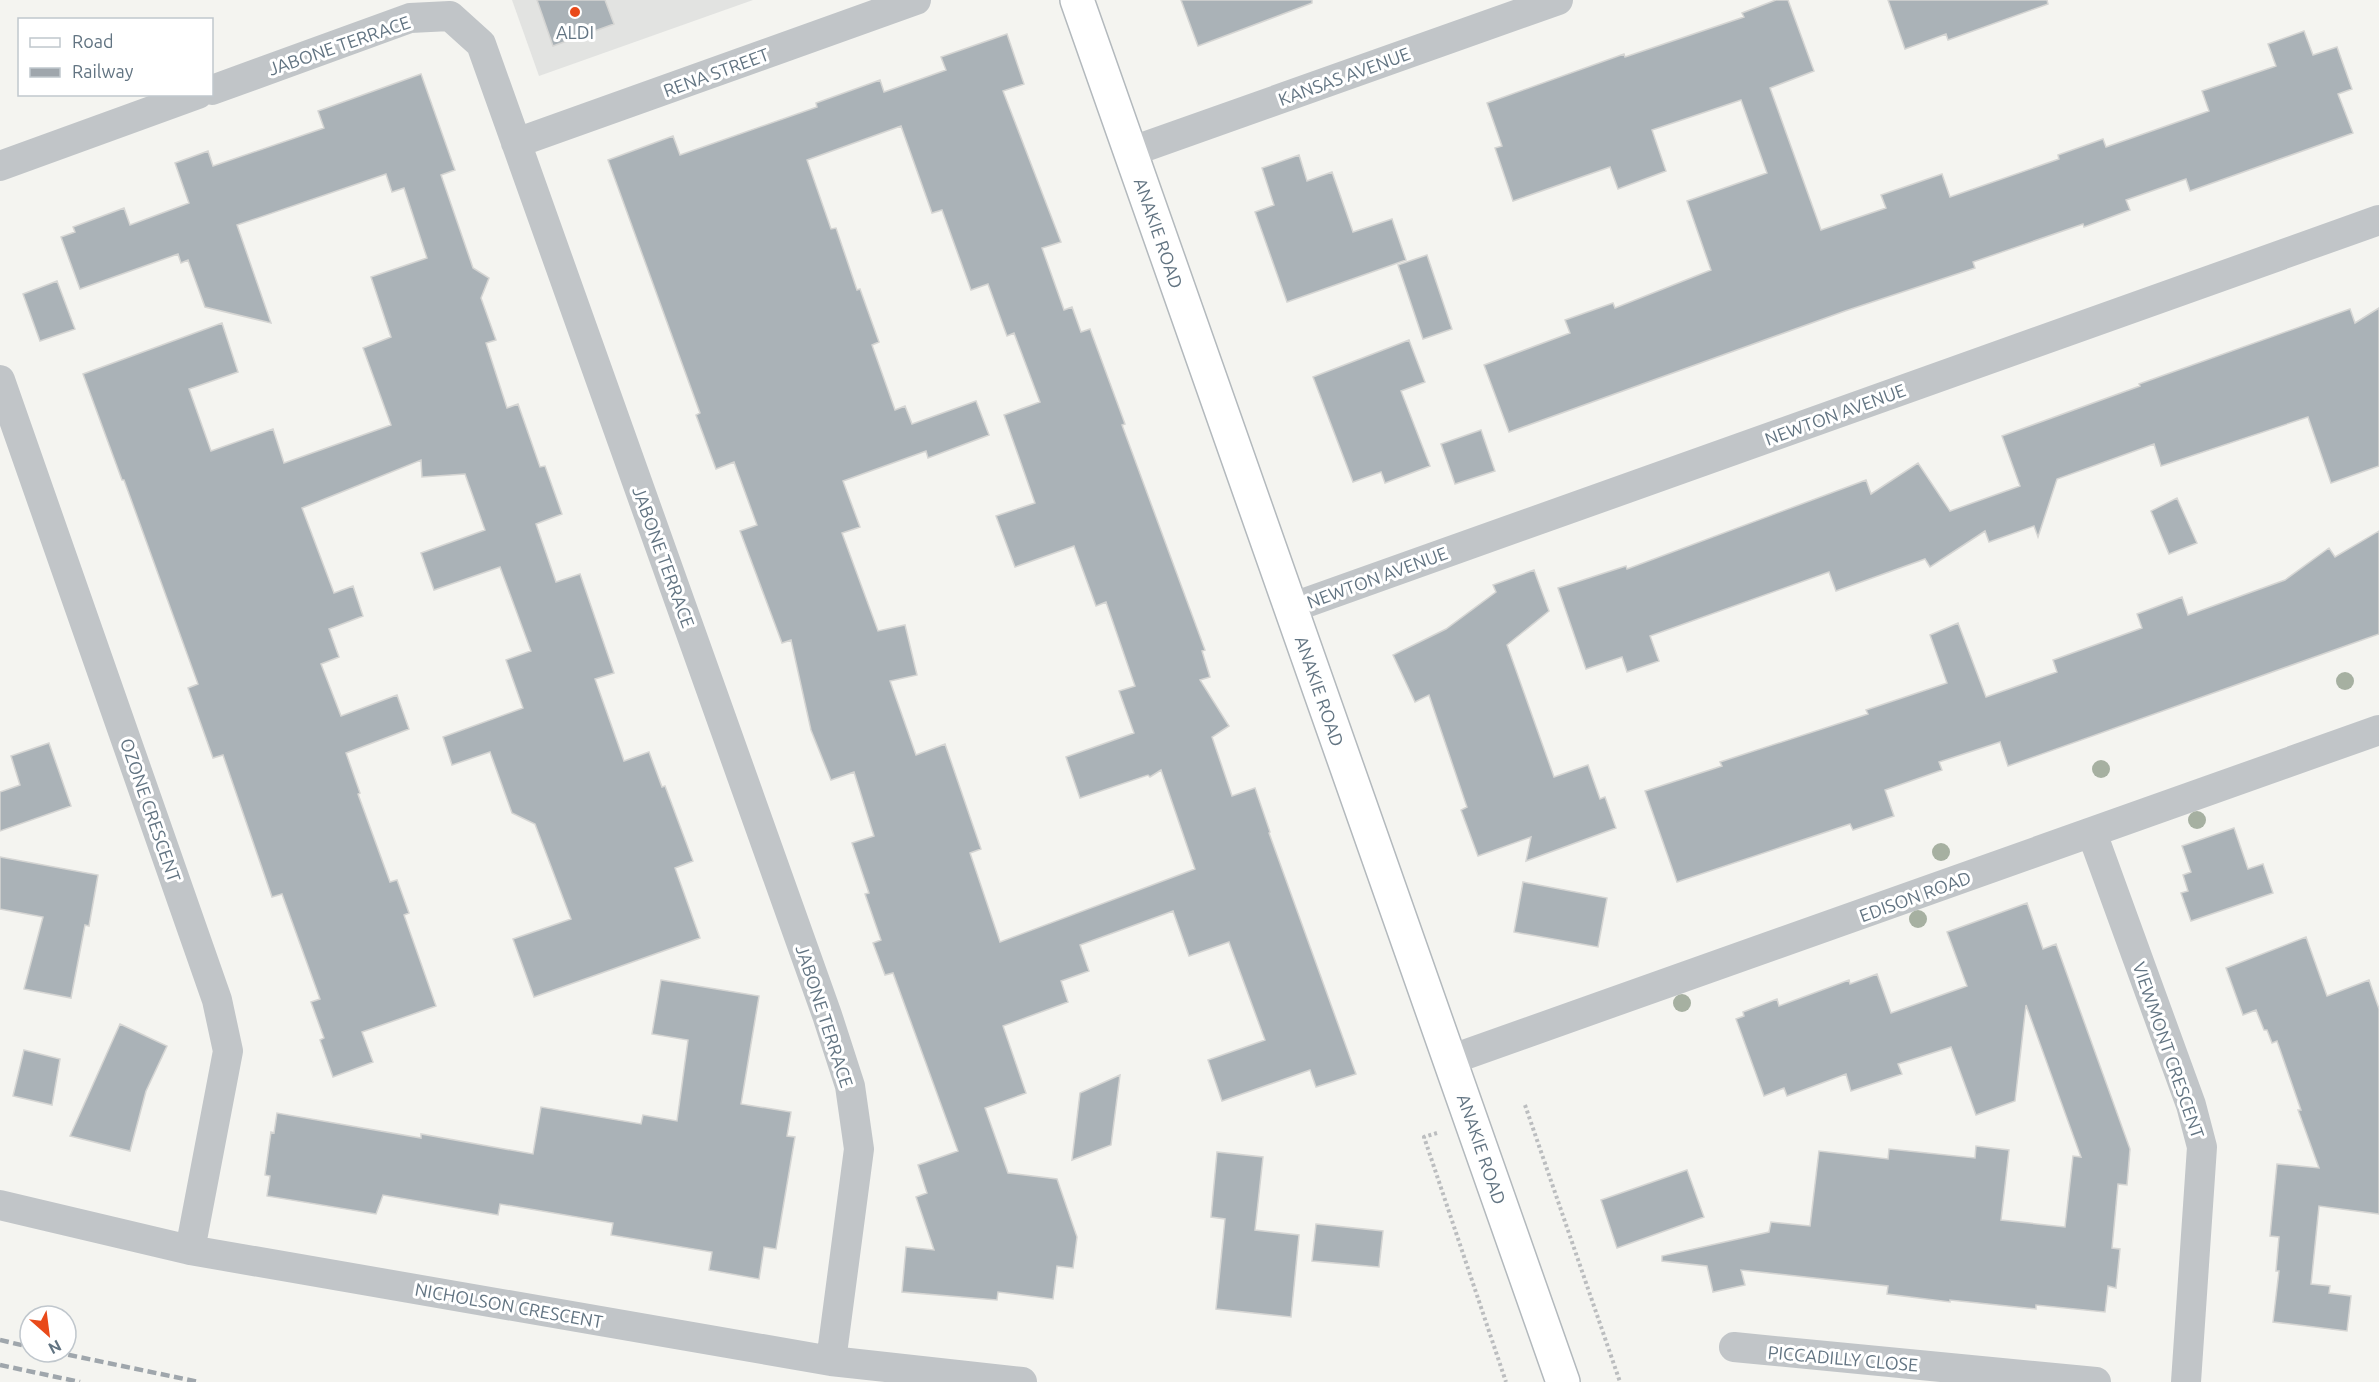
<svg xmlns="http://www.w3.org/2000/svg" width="2379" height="1382" viewBox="0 0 2379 1382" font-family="Ubuntu,sans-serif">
  <rect width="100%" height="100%" fill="#f4f4f0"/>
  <path fill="#e2e3e1" d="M 512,0 L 753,0 L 539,76 Z"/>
  <path fill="#aab2b7" stroke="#d5d5d3" stroke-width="1.5" fill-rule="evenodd" d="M 537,0 L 605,0 L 614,24 L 553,46 Z
    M 1181,0 L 1312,0 L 1312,3 L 1198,46 Z
    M 1776,0 L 1788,0 L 1814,71 L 1770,88 L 1821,230 L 1886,208 L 1881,195 L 1942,174 L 1950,197 L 2059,159 L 2058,155 L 2103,139 L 2106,147 L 2209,111 L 2202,91 L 2276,66 L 2268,44 L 2304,31 L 2313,55 L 2337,47 L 2352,89 L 2338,94 L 2353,133 L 2190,191 L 2186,179 L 2126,200 L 2130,210 L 2084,227 L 2083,224 L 1973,262 L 1975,268 L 1845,311 L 1509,432 L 1484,365 L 1570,333 L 1565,320 L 1613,303 L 1615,308 L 1711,270 L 1687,201 L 1767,173 L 1741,100 L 1652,130 L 1666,171 L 1618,189 L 1610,167 L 1513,201 L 1495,148 L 1502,146 L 1487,103 L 1624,54 L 1625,57 L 1744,17 L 1742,13 Z
    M 1888,0 L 2047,0 L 2048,4 L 1948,40 L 1946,34 L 1905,49 Z
    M 1007,34 L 1024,84 L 1003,91 L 1061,242 L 1042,248 L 1064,310 L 1072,307 L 1081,332 L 1090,329 L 1125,424 L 1122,425 L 1205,650 L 1202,651 L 1210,677 L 1200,680 L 1229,726 L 1212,737 L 1232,796 L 1255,788 L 1270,832 L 1269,833 L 1356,1074 L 1316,1087 L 1310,1070 L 1222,1101 L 1208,1060 L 1265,1040 L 1229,942 L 1189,956 L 1173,911 L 1080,945 L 1089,971 L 1061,981 L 1068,1002 L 1003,1026 L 1026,1093 L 985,1108 L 1008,1173 L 1057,1179 L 1077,1237 L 1073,1268 L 1057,1266 L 1053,1299 L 998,1292 L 997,1300 L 902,1292 L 906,1247 L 934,1250 L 916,1197 L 927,1193 L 918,1165 L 958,1151 L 893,973 L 885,975 L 873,943 L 881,940 L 865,894 L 869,893 L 852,843 L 874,836 L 854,772 L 831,780 L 811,730 L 791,640 L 782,643 L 740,531 L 757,525 L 734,462 L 716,469 L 696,415 L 700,413 L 608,160 L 673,136 L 680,155 L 817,107 L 816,103 L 880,80 L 884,92 L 946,70 L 941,57 ZM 901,126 L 932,213 L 942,210 L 971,290 L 988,284 L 1007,336 L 1014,333 L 1040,402 L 1004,415 L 1035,503 L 996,516 L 1015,567 L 1074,546 L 1096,606 L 1106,602 L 1135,686 L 1119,691 L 1134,733 L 1066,757 L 1080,798 L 1148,775 L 1150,777 L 1161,770 L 1195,869 L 1000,942 L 970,853 L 981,849 L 945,744 L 916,755 L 890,681 L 917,675 L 905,625 L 878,631 L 842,533 L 860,527 L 843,481 L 926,451 L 928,458 L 989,435 L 976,401 L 912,424 L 905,406 L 895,410 L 872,345 L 879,342 L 860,289 L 857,290 L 836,228 L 831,229 L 807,160 Z
    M 421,74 L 455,170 L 441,175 L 473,268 L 489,278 L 481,298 L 496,340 L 486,343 L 507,408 L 518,404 L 540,467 L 545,466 L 562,514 L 536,524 L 556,582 L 580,574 L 614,673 L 595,679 L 624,761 L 649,752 L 662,787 L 665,786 L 693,861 L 675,868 L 700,938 L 534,997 L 513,939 L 571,919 L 535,824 L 512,813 L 490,752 L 452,765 L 443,737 L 523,708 L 506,660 L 531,651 L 500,567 L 434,590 L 421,553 L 485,530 L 465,474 L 422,477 L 421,460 L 302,508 L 334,593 L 353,586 L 363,616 L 329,629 L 339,657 L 321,664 L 341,716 L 397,695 L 409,729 L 346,753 L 360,793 L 358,794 L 390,882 L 397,880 L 409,913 L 404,915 L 436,1006 L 362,1032 L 373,1062 L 333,1077 L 320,1040 L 324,1038 L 311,1002 L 320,999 L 282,894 L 272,897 L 223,755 L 213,758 L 188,688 L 198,684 L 124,480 L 122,480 L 83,374 L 222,323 L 238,372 L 189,389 L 211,451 L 273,429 L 284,463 L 391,425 L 363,348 L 391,337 L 371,277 L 427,258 L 404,188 L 392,192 L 386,174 L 237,225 L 271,323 L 205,307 L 188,260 L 181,263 L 178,254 L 80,289 L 61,237 L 75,232 L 73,227 L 124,208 L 130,225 L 189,203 L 175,163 L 208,151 L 213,166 L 324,128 L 318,111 Z
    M 1299,155 L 1307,181 L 1332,172 L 1353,232 L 1392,219 L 1406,260 L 1287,302 L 1255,212 L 1274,205 L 1262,168 Z
    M 1427,255 L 1452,329 L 1423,339 L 1398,265 Z
    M 57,281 L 75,329 L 40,341 L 23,294 Z
    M 2379,308 L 2379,466 L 2331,483 L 2308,417 L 2161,466 L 2154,444 L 2057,479 L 2038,537 L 2034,526 L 1989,542 L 1985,531 L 1930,567 L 1925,559 L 1836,591 L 1829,572 L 1650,636 L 1659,661 L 1627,672 L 1622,657 L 1586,669 L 1558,588 L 1626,566 L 1627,569 L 1866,480 L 1871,494 L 1918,463 L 1950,511 L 2020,486 L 2002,436 L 2140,386 L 2139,384 L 2350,309 L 2355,323 Z
    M 1409,340 L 1425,382 L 1401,391 L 1430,466 L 1385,483 L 1381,472 L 1353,482 L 1313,377 Z
    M 1481,430 L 1495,471 L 1455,484 L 1441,444 Z
    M 2177,498 L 2197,543 L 2169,554 L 2151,511 Z
    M 2379,531 L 2379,634 L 2008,766 L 2000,742 L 1939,762 L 1942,770 L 1885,790 L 1894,816 L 1853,830 L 1850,824 L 1677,882 L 1645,791 L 1722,766 L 1720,762 L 1868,714 L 1866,710 L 1947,683 L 1930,635 L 1958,623 L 1986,697 L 2057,672 L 2053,660 L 2142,628 L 2137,614 L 2182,597 L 2188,615 L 2285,580 L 2329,548 L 2335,557 Z
    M 1534,570 L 1549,611 L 1507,645 L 1554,777 L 1588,765 L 1600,799 L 1605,797 L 1616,828 L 1526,861 L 1531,837 L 1478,856 L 1461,810 L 1467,807 L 1429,695 L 1415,702 L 1393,655 L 1446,629 L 1496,592 L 1493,585 Z
    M 49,743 L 71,806 L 0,831 L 0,792 L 20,785 L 11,756 Z
    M 2234,828 L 2248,869 L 2263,864 L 2273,893 L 2191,921 L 2181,893 L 2188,891 L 2183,875 L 2191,872 L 2182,846 Z
    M 0,857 L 98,875 L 89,926 L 85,925 L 71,998 L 24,989 L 43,917 L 0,909 Z
    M 1523,882 L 1607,898 L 1598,947 L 1514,932 Z
    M 2027,903 L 2043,949 L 2056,944 L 2130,1149 L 2127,1185 L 2118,1184 L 2112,1248 L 2120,1249 L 2116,1288 L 2108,1286 L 2105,1312 L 2036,1305 L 2036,1309 L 1950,1300 L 1950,1302 L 1887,1294 L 1888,1286 L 1741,1270 L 1745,1285 L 1713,1292 L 1707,1266 L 1662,1261 L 1662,1256 L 1769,1232 L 1771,1222 L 1810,1226 L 1819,1151 L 1888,1159 L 1889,1149 L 1975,1158 L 1976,1146 L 2009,1150 L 2001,1220 L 2065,1227 L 2073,1156 L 2081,1157 L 2026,1005 L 2015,1101 L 1976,1115 L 1951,1047 L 1898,1064 L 1902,1074 L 1851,1091 L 1846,1074 L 1787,1096 L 1784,1088 L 1764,1096 L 1736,1019 L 1744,1016 L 1743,1012 L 1777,999 L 1779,1006 L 1849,980 L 1850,984 L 1877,974 L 1891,1013 L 1967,986 L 1947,932 Z
    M 2306,937 L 2327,996 L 2369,980 L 2379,1009 L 2379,1214 L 2319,1206 L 2311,1284 L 2330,1286 L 2329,1293 L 2351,1296 L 2347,1331 L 2273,1322 L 2279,1271 L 2276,1271 L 2279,1237 L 2270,1236 L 2277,1164 L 2319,1168 L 2298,1110 L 2301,1110 L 2277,1041 L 2272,1043 L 2267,1030 L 2264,1030 L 2256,1010 L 2243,1015 L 2226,968 Z
    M 661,980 L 759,996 L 741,1104 L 791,1112 L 787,1136 L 795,1137 L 776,1249 L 764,1247 L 759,1279 L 709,1270 L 712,1252 L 611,1235 L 613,1223 L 500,1204 L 498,1215 L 383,1195 L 376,1214 L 267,1196 L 270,1176 L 265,1175 L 271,1132 L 274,1133 L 277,1113 L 421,1138 L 421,1134 L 533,1154 L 541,1107 L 641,1124 L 643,1115 L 677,1121 L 688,1040 L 652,1034 Z
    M 120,1024 L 167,1046 L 146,1091 L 130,1151 L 70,1136 Z
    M 24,1050 L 60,1059 L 52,1105 L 13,1096 Z
    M 1120,1075 L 1111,1145 L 1072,1160 L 1080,1093 Z
    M 1217,1152 L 1263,1157 L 1255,1230 L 1299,1235 L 1291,1317 L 1216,1309 L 1225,1219 L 1211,1217 Z
    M 1687,1170 L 1704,1217 L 1617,1248 L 1601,1200 Z
    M 1316,1224 L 1383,1231 L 1379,1267 L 1312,1261 Z"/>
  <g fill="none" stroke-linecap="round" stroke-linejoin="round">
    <defs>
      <path id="secondary" d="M 1077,0 L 1563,1382"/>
    </defs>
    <use href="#secondary" stroke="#b3b9bd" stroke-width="36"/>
    <path stroke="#bbbdbf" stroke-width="4" stroke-dasharray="3 3" stroke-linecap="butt" d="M 1525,1105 L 1620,1382
      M 1437,1133 L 1424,1137 L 1506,1382"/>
    <path stroke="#c1c5c8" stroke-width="30" d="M 212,90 L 410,18 L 450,16 L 481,44 L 827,1015 L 850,1086 L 859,1149 L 831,1361
      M 516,143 L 916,0
      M 1130,152 L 1558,0
      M 0,166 L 198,94
      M 0,380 L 217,1000 L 228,1051 L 190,1250
      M 1291,608 L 2379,220
      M 2092,833 L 2191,1105 L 2202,1147 L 2186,1382
      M 1450,1060 L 2379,730
      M 0,1205 L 190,1250 L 831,1361 L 1022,1382
      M 1734,1347 L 2096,1382"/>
    <use href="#secondary" stroke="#fff" stroke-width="33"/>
    <path stroke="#9fa6ac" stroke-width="4.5" stroke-dasharray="9 4.5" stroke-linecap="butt" d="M 0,1340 L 30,1347
      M 55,1352 L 199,1382
      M 0,1365 L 80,1382"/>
  </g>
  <g fill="#a6b0a1">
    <circle cx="2345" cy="681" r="9"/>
    <circle cx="2101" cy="769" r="9"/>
    <circle cx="2197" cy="820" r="9"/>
    <circle cx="1941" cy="852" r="9"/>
    <circle cx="1918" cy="919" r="9"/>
    <circle cx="1682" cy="1003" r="9"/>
  </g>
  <circle fill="#e94a1a" stroke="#fff" stroke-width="2" cx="575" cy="12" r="6"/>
  <g text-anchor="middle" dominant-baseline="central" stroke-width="6" stroke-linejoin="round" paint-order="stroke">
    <g font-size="18" fill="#627482" stroke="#fff">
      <text x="575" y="32">ALDI</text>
    </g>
    <g font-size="18" fill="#627482" stroke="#fff">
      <text transform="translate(339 45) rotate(-19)">JABONE TERRACE</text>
      <text transform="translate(716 72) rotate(-20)">RENA STREET</text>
      <text transform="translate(1344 76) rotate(-20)">KANSAS AVENUE</text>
      <text transform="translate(1159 233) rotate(71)">ANAKIE ROAD</text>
      <text transform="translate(1835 414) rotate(-20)">NEWTON AVENUE</text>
      <text transform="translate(664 557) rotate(70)">JABONE TERRACE</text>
      <text transform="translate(1377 577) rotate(-20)">NEWTON AVENUE</text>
      <text transform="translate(1320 691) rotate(71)">ANAKIE ROAD</text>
      <text transform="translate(151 810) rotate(71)">OZONE CRESCENT</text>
      <text transform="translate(1915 896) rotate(-20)">EDISON ROAD</text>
      <text transform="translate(825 1016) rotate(72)">JABONE TERRACE</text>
      <text transform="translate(2169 1050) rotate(71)">VIEWMONT CRESCENT</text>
      <text transform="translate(1482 1149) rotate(71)">ANAKIE ROAD</text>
      <text transform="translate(509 1305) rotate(10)">NICHOLSON CRESCENT</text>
      <text transform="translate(1843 1358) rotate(5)">PICCADILLY CLOSE</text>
    </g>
  </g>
  <rect x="18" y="18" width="195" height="78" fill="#ffffff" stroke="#c0c7cd" stroke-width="1.5"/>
  <rect x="30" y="38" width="30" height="9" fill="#ffffff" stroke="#c0c7cd" stroke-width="1.5"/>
  <text x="72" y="48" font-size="18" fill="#627482">Road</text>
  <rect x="30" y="68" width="30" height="9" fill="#9fa6ac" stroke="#c0c7cd" stroke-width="1.5"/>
  <text x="72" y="78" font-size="18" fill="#627482">Railway</text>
  <g transform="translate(48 1334) rotate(152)"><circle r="28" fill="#ffffff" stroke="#c0c7cd" stroke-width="1.5"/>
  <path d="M0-4.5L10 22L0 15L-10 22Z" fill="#e94a1a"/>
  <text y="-9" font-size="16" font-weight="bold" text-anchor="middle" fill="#627482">N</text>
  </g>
</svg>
